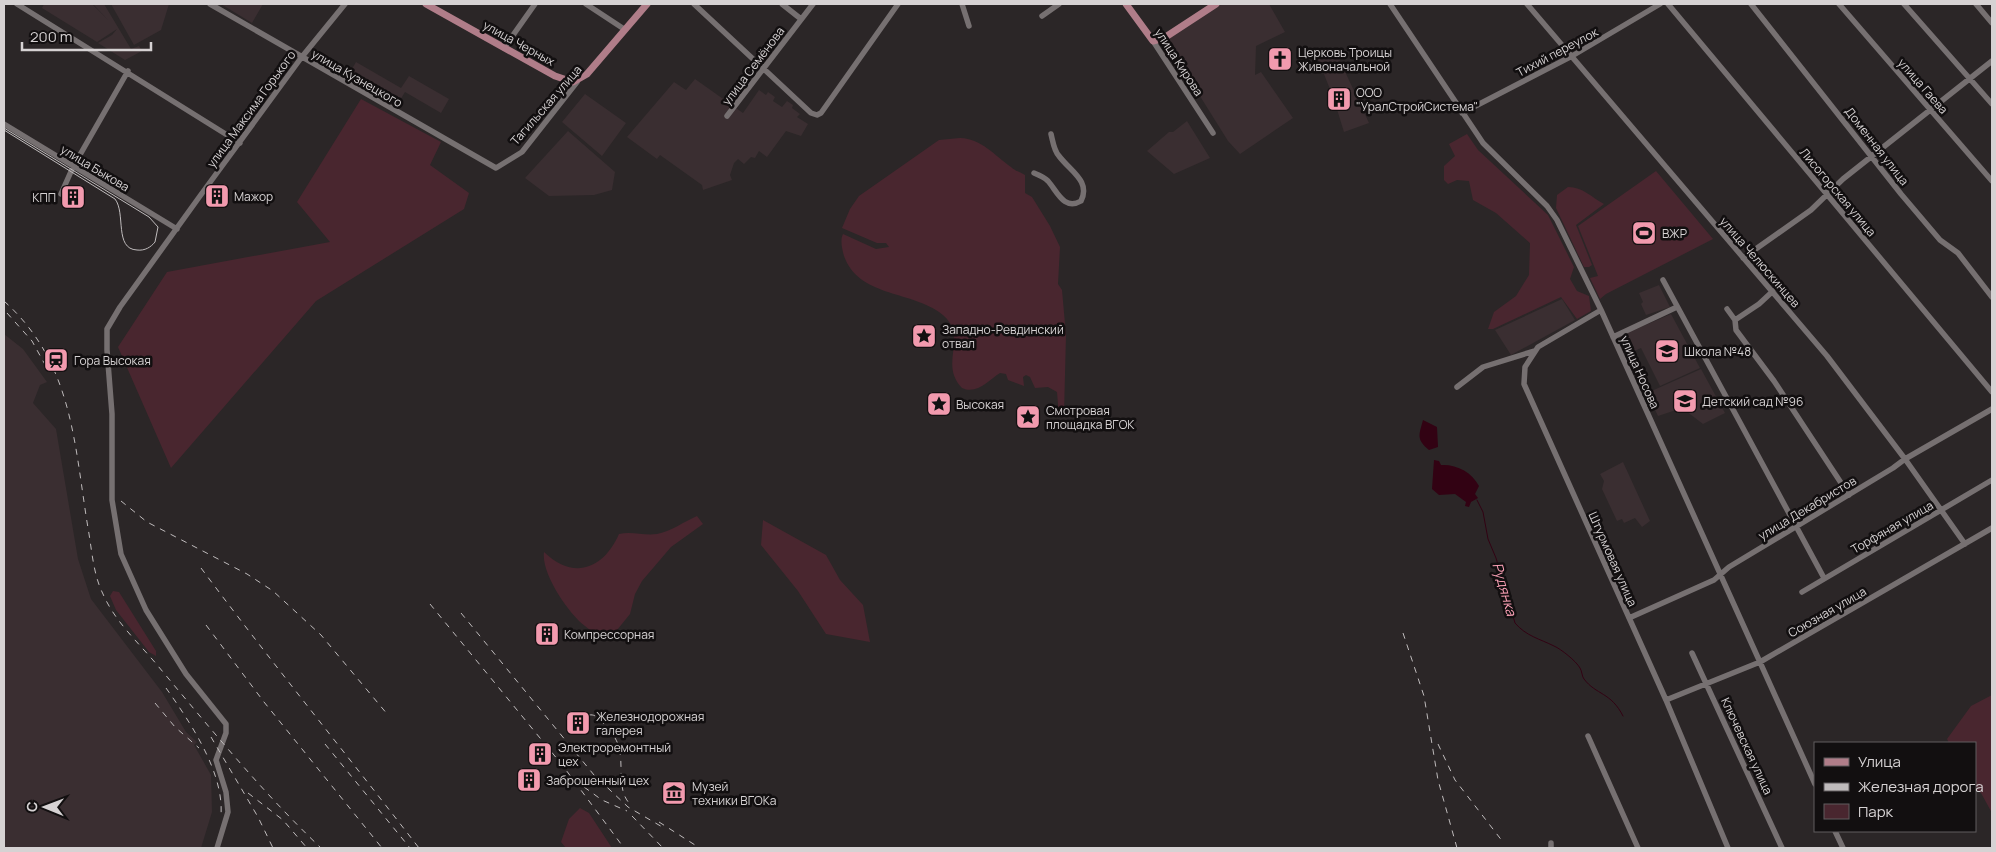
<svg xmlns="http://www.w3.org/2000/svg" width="1996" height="852" viewBox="0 0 1996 852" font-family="Manrope,sans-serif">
  <rect width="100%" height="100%" fill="#2b2627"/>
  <path fill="#3a2e31" d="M 44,4 L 92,4 L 108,20 L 93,4 L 104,4 L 131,49 L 139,46 L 142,51 L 125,60 L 98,43 L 112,35 L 117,29 L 97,42 L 42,8 Z
    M 111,4 L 169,4 L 161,30 L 134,45 Z
    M 221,4 L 263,4 L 252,23 Z
    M 1222,4 L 1269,4 L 1285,32 L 1256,46 L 1255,75 L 1261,72 L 1293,118 L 1240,154 L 1228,141 L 1165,40 Z
    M 1334,48 L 1369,123 L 1344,132 L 1335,103 L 1331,104 L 1330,101 L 1334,99 L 1317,57 Z
    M 356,62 L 401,88 L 409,76 L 449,99 L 441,113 L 405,92 L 397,105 L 348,76 Z
    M 695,79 L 743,113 L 759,90 L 766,95 L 768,92 L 775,97 L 773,101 L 782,107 L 787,101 L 793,105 L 792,108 L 800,114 L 797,117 L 808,124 L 801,136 L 786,131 L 767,157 L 759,151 L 755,158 L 751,157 L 744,164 L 738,159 L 734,163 L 730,175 L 732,180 L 703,190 L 702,185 L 660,155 L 657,159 L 627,137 L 674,82 L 686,90 Z
    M 585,94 L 626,123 L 602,156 L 562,122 Z
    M 1187,121 L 1210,158 L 1174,174 L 1147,151 L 1169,132 L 1173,132 Z
    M 568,131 L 615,172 L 612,190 L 594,195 L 549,196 L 525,178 Z
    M 1659,285 L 1670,307 L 1646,315 L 1641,304 L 1643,302 L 1639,293 Z
    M 1562,299 L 1575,320 L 1511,355 L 1495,330 Z
    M 1671,314 L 1700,368 L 1660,386 L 1641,348 L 1628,354 L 1620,336 Z
    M 4,334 L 23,349 L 47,382 L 40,385 L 33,403 L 56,429 L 78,559 L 91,599 L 162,692 L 186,732 L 197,742 L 194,745 L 211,775 L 212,812 L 201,848 L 4,848 Z
    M 1701,369 L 1725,413 L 1703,424 L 1682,408 L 1658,416 L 1647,393 Z
    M 1623,462 L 1650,521 L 1642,527 L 1635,518 L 1624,523 L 1622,519 L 1617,521 L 1602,489 L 1604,481 L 1600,474 Z"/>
  <path fill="#49262f" d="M 361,99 L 441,142 L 430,165 L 469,193 L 464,209 L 316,301 L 171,468 L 118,347 L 167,272 L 330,242 L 297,202 Z
    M 1467,134 L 1478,150 L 1548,215 L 1574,267 L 1570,279 L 1577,291 L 1589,296 L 1591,311 L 1577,319 L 1561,297 L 1493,329 L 1488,329 L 1494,312 L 1516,296 L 1529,275 L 1530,243 L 1496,213 L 1473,200 L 1469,181 L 1457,180 L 1448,184 L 1444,180 L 1444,166 L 1455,156 L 1449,144 Z
    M 960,138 C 982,139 994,155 1011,167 C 1015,171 1020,172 1025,175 L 1025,193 L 1032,197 L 1050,226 L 1060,247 L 1058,284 L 1062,290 L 1066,335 L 1064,414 L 1059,417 L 1057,392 L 1048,387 L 1035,388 L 1030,377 L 1026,375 L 1023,377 L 1024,386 L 1008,380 L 1006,374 L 1000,373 C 989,380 977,395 962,388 C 937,362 972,335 939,312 C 909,291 858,296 844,256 C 842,249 840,240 843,234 L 876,249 L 889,247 L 886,243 L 877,243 L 842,228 L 850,209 L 859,196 L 939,140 Z
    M 1656,171 L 1713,239 L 1606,294 L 1600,299 L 1590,278 L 1598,276 L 1578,226 Z
    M 1568,187 C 1583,187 1591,197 1604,204 L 1576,225 L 1592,265 L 1589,267 L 1584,267 L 1556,208 L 1557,195 Z
    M 697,516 L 703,524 L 671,547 L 642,581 L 635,594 L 630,614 L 609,640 C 601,635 591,632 585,626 C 568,613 541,573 544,552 C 573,580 603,570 619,534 C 632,531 644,536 657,534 C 670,532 685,521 697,516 Z
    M 763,520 L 826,555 L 840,580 L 863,605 L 870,642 L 826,634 L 798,591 L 761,545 Z
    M 113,591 L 119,592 L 156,651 L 156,656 L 149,652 L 116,610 L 110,596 Z
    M 1992,695 L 1992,813 L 1981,793 L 1975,788 L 1975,743 L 1949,743 L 1947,739 L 1971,706 Z
    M 580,808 L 589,813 L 612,848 L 566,848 L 561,842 L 569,819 Z"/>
  <path fill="#320213" d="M 1423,420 L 1437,427 L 1438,447 L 1429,450 C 1416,439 1419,435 1423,420 Z
    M 1434,460 L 1439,461 L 1441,465 C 1456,464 1472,472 1479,486 L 1475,494 L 1478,498 L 1471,502 L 1469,507 L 1465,506 L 1466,502 L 1455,494 L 1439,495 L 1432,489 Z"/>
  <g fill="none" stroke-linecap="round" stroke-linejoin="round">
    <path stroke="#320213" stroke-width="1" d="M 1477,500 L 1483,512 L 1488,539 L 1496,558 L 1515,623 C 1526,636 1540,639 1554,646 C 1561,649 1576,661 1580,668 C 1582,671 1582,677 1584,679 C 1596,695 1611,692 1623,716"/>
    <path stroke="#767071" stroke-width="5.5" d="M 17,4 L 240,143
      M 210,4 L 496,168 L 522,152 L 577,82
      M 586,4 L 624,29
      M 694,4 L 811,113 L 817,115 L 821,113 L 898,4
      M 782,4 L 801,19
      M 962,4 L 969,26
      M 1390,4 L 1483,143 L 1547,206 L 1557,220 L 1601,310 L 1815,784
      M 1527,4 L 1827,356 L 1905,459 L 1965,544
      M 1668,4 L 1992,392
      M 1751,4 L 1901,194 L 1940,240 L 1958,253 L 1992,297
      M 1839,4 L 1992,181
      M 1904,4 L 1992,104
      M 1976,4 L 1992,23
      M 1042,16 L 1059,4
      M 1153,41 L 1213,133
      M 504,48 L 535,4
      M 1462,113 L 1572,56 L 1660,4
      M 727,116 L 813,4
      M 4,124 L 177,229
      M 1034,173 C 1039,175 1044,177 1048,181 C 1057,191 1064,211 1081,201 C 1091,181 1070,171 1059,156 C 1054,151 1053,142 1051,134
      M 61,194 L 73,167 L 128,71
      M 1743,258 L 1811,210 L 1843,179 L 1992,61
      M 1663,280 L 1824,578
      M 1727,309 L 1735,320 L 1736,330 L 1774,381 L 1849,495
      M 1601,310 L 1538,347 L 1525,367 L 1524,384 L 1666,700 L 1728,848
      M 1735,320 L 1759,304 L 1773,291
      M 1613,337 L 1677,307
      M 1457,387 L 1483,367 L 1534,351
      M 1802,592 L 1992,480
      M 1629,618 L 1714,580 L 1729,567 L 1893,468 L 1905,459 L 1992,409
      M 1692,653 L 1782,848
      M 1666,700 L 1760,662 L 1992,528
      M 1588,736 L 1638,848
      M 1835,831 L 1843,848
      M 1551,843 L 1551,848
      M 217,848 L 228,812 L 226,792 L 216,760 L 226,733 L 226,724 L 186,674 L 146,610 L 121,554 L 112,500 L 112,414 L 107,350 L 107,329 L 120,307 L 200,196 L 301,58 L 345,4"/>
    <path stroke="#b07d89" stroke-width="7" d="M 426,4 L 555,76 L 573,82 L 587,74 L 647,4
      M 1126,4 L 1153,41 L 1164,38 L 1216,4"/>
    <path stroke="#bfbbbc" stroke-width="1" d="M 4,128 L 149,217 L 158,227 L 155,242 C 151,247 145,251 137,250 C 114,249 126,213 115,199 L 4,130"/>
    <path stroke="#bfbbbc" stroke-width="1" stroke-dasharray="6 6" stroke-linecap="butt" d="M 4,301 C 73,363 74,443 88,528 C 92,550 93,574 103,594 C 115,622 139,643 158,666 C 210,728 262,792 321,848
      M 7,313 L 32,341 L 48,370
      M 121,501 L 147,522 L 247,574 L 273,591 L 321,635 L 388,715
      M 201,568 C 272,663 347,755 419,848
      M 430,604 L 563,766 L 624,848
      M 461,613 L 594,775 L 628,807 L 664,828
      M 206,625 L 264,702 L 382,848
      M 1403,633 L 1424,696 L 1438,780 L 1457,848
      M 166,688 C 190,722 224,772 221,815
      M 155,703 L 175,727 L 199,748
      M 589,715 C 595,714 598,718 602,722 C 609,729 617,738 619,748 C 624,766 616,791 631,805
      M 211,737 L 258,817 L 273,848
      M 325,744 L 410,848
      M 1438,744 L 1455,780 L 1503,842
      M 584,787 L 602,800 L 627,811
      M 248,793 L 283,820 L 307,848
      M 632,816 L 663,848
      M 659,822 L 695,845"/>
  </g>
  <defs>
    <symbol id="church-square" viewBox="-11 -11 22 22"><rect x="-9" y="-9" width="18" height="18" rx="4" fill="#f29aae" stroke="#120f10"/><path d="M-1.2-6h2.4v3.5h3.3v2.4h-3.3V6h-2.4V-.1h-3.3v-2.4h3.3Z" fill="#111"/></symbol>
    <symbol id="building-square" viewBox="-11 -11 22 22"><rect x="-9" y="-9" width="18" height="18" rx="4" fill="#f29aae" stroke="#120f10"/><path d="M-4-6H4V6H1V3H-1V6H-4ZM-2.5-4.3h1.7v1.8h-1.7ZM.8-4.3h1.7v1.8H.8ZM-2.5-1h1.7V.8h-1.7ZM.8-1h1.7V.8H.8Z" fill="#111"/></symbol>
    <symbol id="stadium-square" viewBox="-11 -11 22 22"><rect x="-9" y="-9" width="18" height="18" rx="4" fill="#f29aae" stroke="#120f10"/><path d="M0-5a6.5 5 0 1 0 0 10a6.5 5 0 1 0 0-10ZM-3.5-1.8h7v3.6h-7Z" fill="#111"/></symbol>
    <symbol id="sight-square" viewBox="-11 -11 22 22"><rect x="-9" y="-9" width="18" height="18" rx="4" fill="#f29aae" stroke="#120f10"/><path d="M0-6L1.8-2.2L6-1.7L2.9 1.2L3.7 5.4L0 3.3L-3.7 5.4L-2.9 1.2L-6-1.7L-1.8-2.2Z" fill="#111"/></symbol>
    <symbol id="school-square" viewBox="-11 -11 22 22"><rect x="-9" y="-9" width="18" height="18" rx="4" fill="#f29aae" stroke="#120f10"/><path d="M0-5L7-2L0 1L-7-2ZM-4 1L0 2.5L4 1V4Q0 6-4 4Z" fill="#111"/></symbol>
    <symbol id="station-square" viewBox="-11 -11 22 22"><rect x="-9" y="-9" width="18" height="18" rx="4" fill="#f29aae" stroke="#120f10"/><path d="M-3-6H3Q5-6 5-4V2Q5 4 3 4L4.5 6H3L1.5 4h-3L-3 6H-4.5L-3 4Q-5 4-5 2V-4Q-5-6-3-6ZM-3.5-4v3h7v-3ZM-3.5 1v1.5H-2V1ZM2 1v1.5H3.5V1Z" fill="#111"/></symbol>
    <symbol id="museum-square" viewBox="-11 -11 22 22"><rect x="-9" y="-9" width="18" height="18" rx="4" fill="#f29aae" stroke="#120f10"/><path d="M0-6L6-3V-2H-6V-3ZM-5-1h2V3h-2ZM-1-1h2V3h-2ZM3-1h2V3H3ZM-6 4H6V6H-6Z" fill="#111"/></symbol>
  </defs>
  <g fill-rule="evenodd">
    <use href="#church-square" x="1266" y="45" width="28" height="28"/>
    <use href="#building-square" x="1325" y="85" width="28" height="28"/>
    <use href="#building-square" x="203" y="182" width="28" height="28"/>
    <use href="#building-square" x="59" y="183" width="28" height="28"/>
    <use href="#stadium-square" x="1630" y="219" width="28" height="28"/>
    <use href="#sight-square" x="910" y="322" width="28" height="28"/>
    <use href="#school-square" x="1653" y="337" width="28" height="28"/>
    <use href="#station-square" x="42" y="346" width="28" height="28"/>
    <use href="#school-square" x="1671" y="387" width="28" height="28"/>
    <use href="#sight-square" x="925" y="390" width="28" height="28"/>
    <use href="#sight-square" x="1014" y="403" width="28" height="28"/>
    <use href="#building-square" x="533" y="620" width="28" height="28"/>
    <use href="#building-square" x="564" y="709" width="28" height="28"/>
    <use href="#building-square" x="526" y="740" width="28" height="28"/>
    <use href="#building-square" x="515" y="766" width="28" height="28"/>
    <use href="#museum-square" x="660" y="779" width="28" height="28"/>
  </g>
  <g text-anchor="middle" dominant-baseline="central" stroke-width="5" stroke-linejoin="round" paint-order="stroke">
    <g font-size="12" fill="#d6d2d3" stroke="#120f10">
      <text transform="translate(519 43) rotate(29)">улица Черных</text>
      <text transform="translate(1557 52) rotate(-28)">Тихий переулок</text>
      <text transform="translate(1179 62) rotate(57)">улица Кирова</text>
      <text transform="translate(753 66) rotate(-53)">улица Семёнова</text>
      <text transform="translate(357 78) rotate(30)">улица Кузнецкого</text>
      <text transform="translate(1923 86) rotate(49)">улица Гаева</text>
      <text transform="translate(546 105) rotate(-49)">Тагильская улица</text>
      <text transform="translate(251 109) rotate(-54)">улица Максима Горького</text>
      <text transform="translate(1877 146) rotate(52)">Доменная улица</text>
      <text transform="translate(95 168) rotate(31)">улица Быкова</text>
      <text transform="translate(1838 192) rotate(50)">Лисогорская улица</text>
      <text transform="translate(1760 262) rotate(49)">улица Челюскинцев</text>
      <text transform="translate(1640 372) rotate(66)">улица Носова</text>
      <text transform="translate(1807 508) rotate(-31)">улица Декабристов</text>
      <text transform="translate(1892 527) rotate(-30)">Торфяная улица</text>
      <text transform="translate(1613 559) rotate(66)">Штурмовая улица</text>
      <text transform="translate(1827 612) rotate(-30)">Союзная улица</text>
      <text transform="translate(1747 746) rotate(65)">Ключевская улица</text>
    </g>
    <g font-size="12" fill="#d6d2d3" stroke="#120f10" text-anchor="start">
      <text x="1298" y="52">Церковь Троицы<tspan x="1298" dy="14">Живоначальной</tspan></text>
      <text x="1356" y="92">ООО<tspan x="1356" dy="14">"УралСтройСистема"</tspan></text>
      <text x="234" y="196">Мажор</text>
      <text x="56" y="197" text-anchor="end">КПП</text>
      <text x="1662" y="233">ВЖР</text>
      <text x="942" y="329">Западно-Ревдинский<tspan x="942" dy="14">отвал</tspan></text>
      <text x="1684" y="351">Школа №48</text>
      <text x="74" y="360">Гора Высокая</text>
      <text x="1702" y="401">Детский сад №96</text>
      <text x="956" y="404">Высокая</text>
      <text x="1046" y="410">Смотровая<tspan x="1046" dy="14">площадка ВГОК</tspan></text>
      <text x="564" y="634">Компрессорная</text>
      <text x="596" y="716">Железнодорожная<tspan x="596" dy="14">галерея</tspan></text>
      <text x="558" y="747">Электроремонтный<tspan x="558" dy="14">цех</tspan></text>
      <text x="546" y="780">Заброшенный цех</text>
      <text x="692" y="786">Музей<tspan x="692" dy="14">техники ВГОКа</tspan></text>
    </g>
    <g font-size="14" font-style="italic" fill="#faa0b5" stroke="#120f10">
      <text transform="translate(1505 589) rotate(74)">Рудянка</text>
    </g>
  </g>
  <rect width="1996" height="852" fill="none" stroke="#d6d2d3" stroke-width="10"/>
  <rect x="1814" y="742" width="162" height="90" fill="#120f10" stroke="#605d5e"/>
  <rect x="1824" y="758" width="25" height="8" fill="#b07d89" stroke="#605d5e"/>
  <text x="1858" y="767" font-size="15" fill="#d6d2d3">Улица</text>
  <rect x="1824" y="783" width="25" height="8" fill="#bfbbbc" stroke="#605d5e"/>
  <text x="1858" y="792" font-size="15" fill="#d6d2d3">Железная дорога</text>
  <rect x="1824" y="804" width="25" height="15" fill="#49262f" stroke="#605d5e"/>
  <text x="1858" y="817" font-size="15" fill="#d6d2d3">Парк</text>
  <g transform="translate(45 807) rotate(271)" stroke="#120f10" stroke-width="4" paint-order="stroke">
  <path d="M0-4L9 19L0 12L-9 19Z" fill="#d6d2d3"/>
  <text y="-8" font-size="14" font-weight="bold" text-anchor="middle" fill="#d6d2d3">С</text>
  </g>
  <path d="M22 42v8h129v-8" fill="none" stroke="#d6d2d3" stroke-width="2.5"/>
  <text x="30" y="42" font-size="15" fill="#d6d2d3" stroke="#120f10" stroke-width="4" paint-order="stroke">200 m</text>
</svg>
